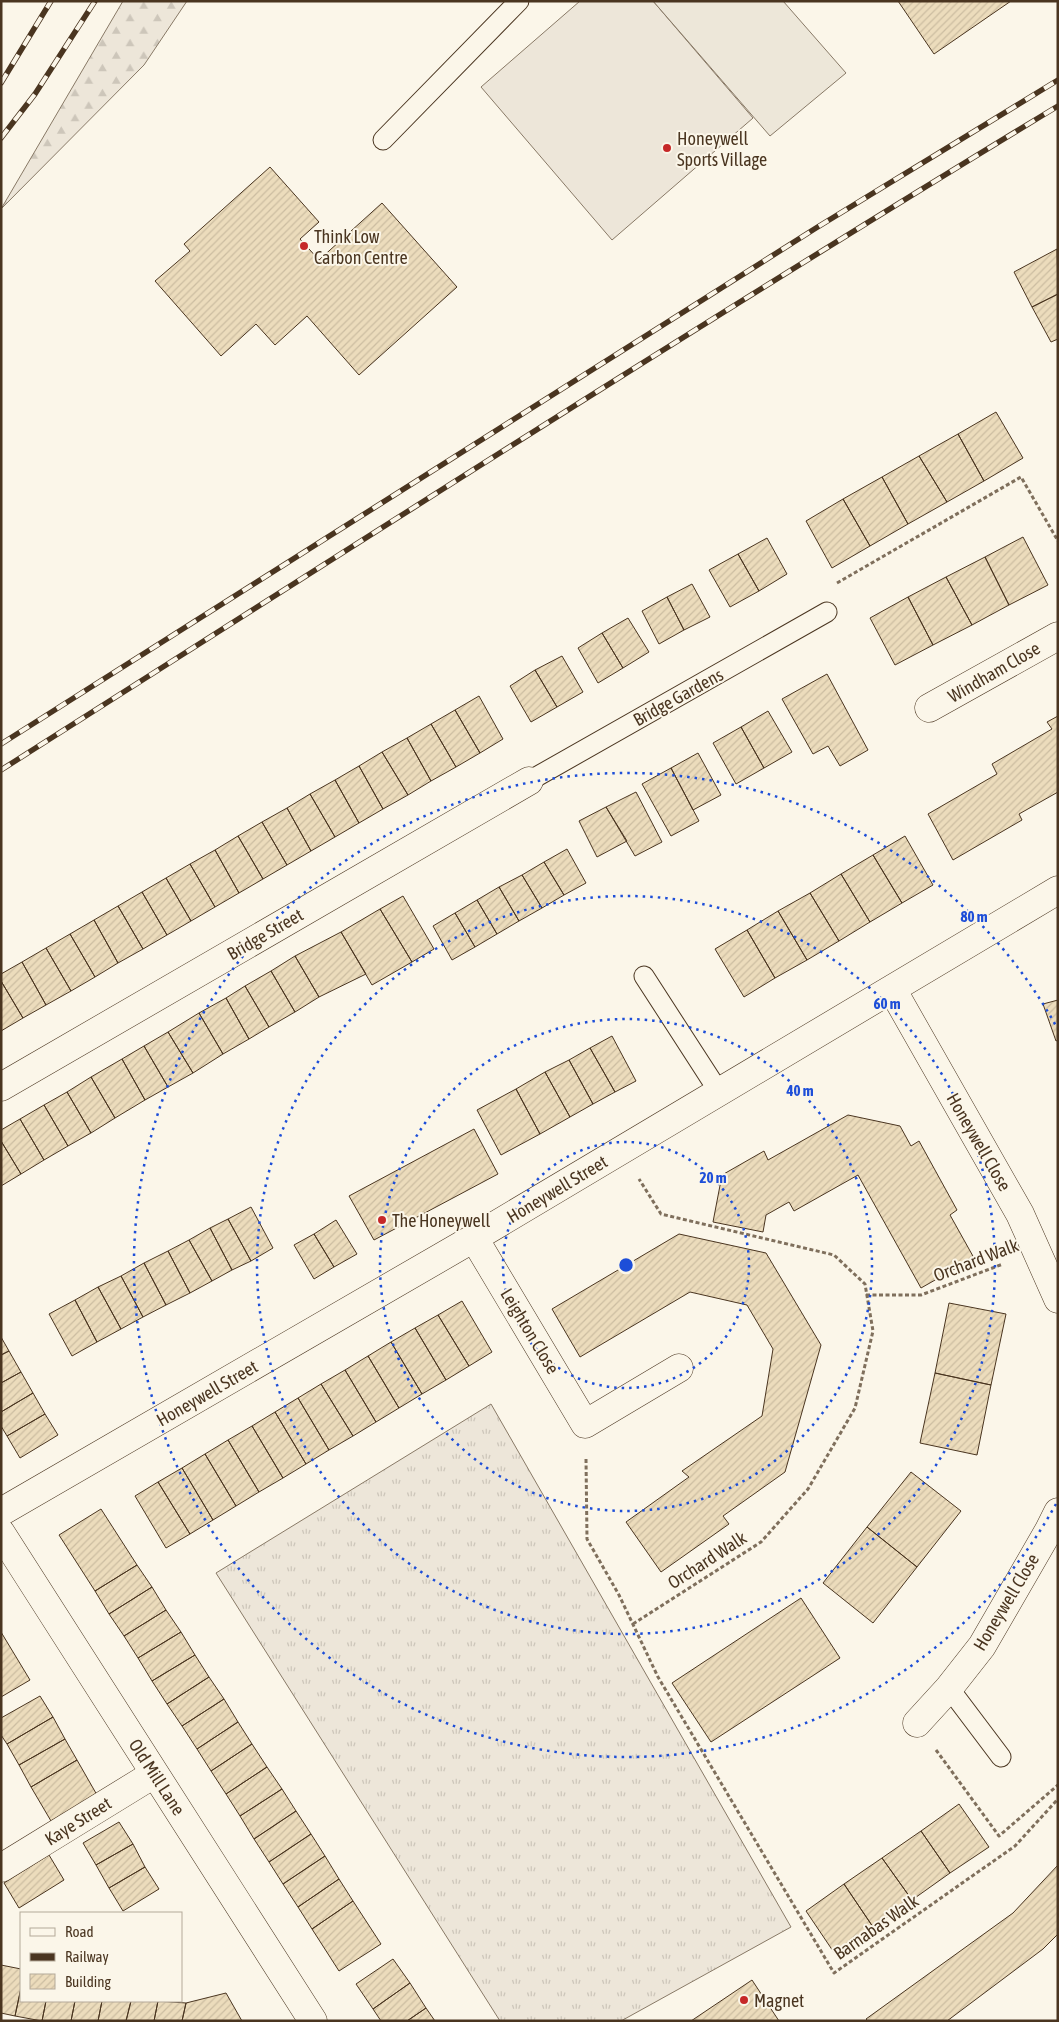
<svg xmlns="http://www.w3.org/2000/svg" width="1059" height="2022" viewBox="0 0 1059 2022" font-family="'Asap Condensed',sans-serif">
  <defs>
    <pattern id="grass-tufts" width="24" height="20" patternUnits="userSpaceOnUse" patternTransform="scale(1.25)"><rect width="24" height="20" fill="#ede6d9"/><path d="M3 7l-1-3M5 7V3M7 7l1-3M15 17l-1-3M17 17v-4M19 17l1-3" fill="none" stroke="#cdc6ba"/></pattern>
    <pattern id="forest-firs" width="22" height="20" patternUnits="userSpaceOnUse" patternTransform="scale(1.25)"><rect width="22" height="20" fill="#ede6d9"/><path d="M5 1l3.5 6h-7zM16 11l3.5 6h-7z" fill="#cdc6ba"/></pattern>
    <pattern id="building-hatch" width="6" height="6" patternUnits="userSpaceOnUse" patternTransform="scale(1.25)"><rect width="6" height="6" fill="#ecdcbc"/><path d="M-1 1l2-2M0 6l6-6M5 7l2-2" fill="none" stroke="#ccbda1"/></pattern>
  </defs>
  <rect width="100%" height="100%" fill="#fbf6e9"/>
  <path fill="url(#grass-tufts)" stroke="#887966" d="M 491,1404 L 791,1927 L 621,2021 L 500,2021 L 216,1573 Z"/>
  <path fill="url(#forest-firs)" stroke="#887966" d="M 123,1 L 187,1 L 144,65 L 1,209 Z"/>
  <path fill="#ede6d9" stroke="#887966" d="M 580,1 L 653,1 L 753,118 L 612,240 L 481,87 Z"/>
  <path fill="#ede7d9" stroke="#887966" d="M 653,1 L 783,1 L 846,73 L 770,136 Z"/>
  <path fill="url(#building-hatch)" stroke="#4a3520" d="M 898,1 L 1011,1 L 934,54 Z
    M 270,167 L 319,222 L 300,239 L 319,260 L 382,203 L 457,287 L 359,375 L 307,316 L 275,345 L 256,324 L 221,356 L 155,281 L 190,251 L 184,244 Z
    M 1057,249 L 1058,294 L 1032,307 L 1014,272 Z
    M 1058,294 L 1058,339 L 1051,342 L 1032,307 Z
    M 996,412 L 1023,458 L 984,481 L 958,434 Z
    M 958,434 L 984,481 L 947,502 L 919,456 Z
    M 919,456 L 947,502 L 908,524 L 882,477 Z
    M 882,477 L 908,524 L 870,546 L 843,499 Z
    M 843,499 L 870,546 L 832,568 L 806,521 Z
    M 1023,537 L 1048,585 L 1009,605 L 985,557 Z
    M 767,538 L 787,574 L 759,591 L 738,554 Z
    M 738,554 L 759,591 L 730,607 L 709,570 Z
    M 985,557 L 1009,605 L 972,625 L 946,577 Z
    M 946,577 L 972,625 L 933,645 L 908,597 Z
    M 692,584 L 710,617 L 684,630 L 667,597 Z
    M 667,597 L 684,630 L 659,644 L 642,611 Z
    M 908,597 L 933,645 L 895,665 L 870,618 Z
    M 628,618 L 649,652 L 623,668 L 602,633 Z
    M 602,633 L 623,668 L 598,683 L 578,648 Z
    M 562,656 L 583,692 L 557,707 L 535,670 Z
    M 535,670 L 557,707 L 531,722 L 510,686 Z
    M 827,674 L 868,750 L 840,766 L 828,746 L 813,754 L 782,699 Z
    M 479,696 L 503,739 L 480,753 L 455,710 Z
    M 455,710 L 480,753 L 456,767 L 431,724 Z
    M 768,711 L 792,752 L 764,768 L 741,727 Z
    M 1058,716 L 1058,792 L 1019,814 L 1022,820 L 953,860 L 928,814 L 997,774 L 992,764 L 1052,729 L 1047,722 Z
    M 431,724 L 456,767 L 431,781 L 407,738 Z
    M 741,727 L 764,768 L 736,784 L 713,743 Z
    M 407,738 L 431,781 L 408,795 L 382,752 Z
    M 382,752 L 408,795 L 383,809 L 359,766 Z
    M 698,753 L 721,795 L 693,810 L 671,768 Z
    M 359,766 L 383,809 L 359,823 L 335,780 Z
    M 671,768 L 699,821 L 671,836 L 642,784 Z
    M 335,780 L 359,823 L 335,837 L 310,794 Z
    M 636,792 L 662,842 L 635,856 L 606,807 Z
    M 310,794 L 335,837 L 311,851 L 287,808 Z
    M 606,807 L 627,841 L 597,857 L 579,821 Z
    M 287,808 L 311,851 L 287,865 L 262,822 Z
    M 262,822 L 287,865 L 263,879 L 238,836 Z
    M 238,836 L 263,879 L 239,893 L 215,850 Z
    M 905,836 L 933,885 L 902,903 L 873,855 Z
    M 567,849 L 586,883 L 564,895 L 544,862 Z
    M 215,850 L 239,893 L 215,907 L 190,864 Z
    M 873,855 L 902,903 L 870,922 L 841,874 Z
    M 544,862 L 564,895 L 542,908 L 522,875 Z
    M 190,864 L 215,907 L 191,921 L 166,878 Z
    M 841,874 L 870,922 L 839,941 L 810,893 Z
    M 522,875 L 542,908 L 519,921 L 499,887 Z
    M 166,878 L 191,921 L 167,935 L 142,892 Z
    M 499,887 L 519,921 L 497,934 L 477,900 Z
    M 142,892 L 167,935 L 143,949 L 118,906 Z
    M 810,893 L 839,941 L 807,960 L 778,911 Z
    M 403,896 L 434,949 L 412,962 L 380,909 Z
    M 477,900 L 497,934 L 475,947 L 455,913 Z
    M 118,906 L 143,949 L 118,963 L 94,920 Z
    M 380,909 L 412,962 L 372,985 L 341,932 Z
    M 778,911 L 807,960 L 775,978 L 747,930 Z
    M 455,913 L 475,947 L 452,960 L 433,926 Z
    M 94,920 L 118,963 L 95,977 L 70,934 Z
    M 747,930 L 775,978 L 744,997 L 715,949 Z
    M 341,932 L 366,974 L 319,997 L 295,956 Z
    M 70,934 L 95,977 L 71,991 L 46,948 Z
    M 46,948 L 71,991 L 46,1005 L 22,962 Z
    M 295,956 L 319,997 L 295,1012 L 271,971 Z
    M 22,962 L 46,1005 L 23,1018 L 1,981 L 1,974 Z
    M 271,971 L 295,1012 L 269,1027 L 245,986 Z
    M 1,981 L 23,1018 L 1,1031 Z
    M 245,986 L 269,1027 L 249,1039 L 226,998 Z
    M 226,998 L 249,1039 L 223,1054 L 199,1013 Z
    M 1058,1000 L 1058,1040 L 1056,1041 L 1043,1004 Z
    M 199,1013 L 223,1054 L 193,1073 L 168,1032 Z
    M 168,1032 L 193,1073 L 168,1087 L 144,1046 Z
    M 612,1036 L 636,1081 L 615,1092 L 590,1048 Z
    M 144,1046 L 168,1087 L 145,1100 L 122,1059 Z
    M 590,1048 L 615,1092 L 593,1104 L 569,1060 Z
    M 122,1059 L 145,1100 L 115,1118 L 91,1077 Z
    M 569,1060 L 593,1104 L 570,1117 L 545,1072 Z
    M 545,1072 L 570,1117 L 540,1134 L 516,1089 Z
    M 91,1077 L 115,1118 L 91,1133 L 67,1092 Z
    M 516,1089 L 540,1134 L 501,1155 L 477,1110 Z
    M 67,1092 L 91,1133 L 68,1146 L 44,1105 Z
    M 44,1105 L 68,1146 L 44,1160 L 20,1119 Z
    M 848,1115 L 900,1126 L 911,1146 L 919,1141 L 957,1210 L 950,1215 L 974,1258 L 921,1288 L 858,1175 L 794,1211 L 789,1202 L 766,1215 L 763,1232 L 713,1222 L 722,1175 L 764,1151 L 768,1160 Z
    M 20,1119 L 44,1160 L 21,1174 L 1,1141 L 1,1130 Z
    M 474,1129 L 498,1174 L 374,1240 L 349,1196 Z
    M 1,1141 L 21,1174 L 1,1186 Z
    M 251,1207 L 273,1248 L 251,1261 L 228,1219 Z
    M 228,1219 L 251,1261 L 232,1270 L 210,1228 Z
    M 336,1220 L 357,1254 L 334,1267 L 314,1234 Z
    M 210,1228 L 232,1270 L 212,1281 L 189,1240 Z
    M 314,1234 L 334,1267 L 314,1279 L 294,1245 Z
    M 679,1234 L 766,1253 L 821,1345 L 785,1472 L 723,1516 L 729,1524 L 661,1572 L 626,1522 L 689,1477 L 682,1471 L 762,1416 L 773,1349 L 747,1305 L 690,1292 L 580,1357 L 552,1309 Z
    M 189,1240 L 212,1281 L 190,1293 L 168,1251 Z
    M 168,1251 L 190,1293 L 166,1305 L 144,1263 Z
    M 144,1263 L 166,1305 L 143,1317 L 121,1276 Z
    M 121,1276 L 143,1317 L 121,1329 L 98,1287 Z
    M 98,1287 L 121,1329 L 97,1342 L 75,1300 Z
    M 75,1300 L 97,1342 L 72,1356 L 49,1314 Z
    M 462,1301 L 492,1352 L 469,1366 L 438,1315 Z
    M 949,1303 L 1006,1314 L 991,1385 L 935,1373 Z
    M 438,1315 L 469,1366 L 446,1380 L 415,1328 Z
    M 415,1328 L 446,1380 L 422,1394 L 391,1342 Z
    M 1,1337 L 9,1351 L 1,1355 Z
    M 391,1342 L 422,1394 L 399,1408 L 368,1356 Z
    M 9,1351 L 21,1372 L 1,1383 L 1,1355 Z
    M 368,1356 L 399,1408 L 376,1422 L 345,1370 Z
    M 345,1370 L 376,1422 L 353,1436 L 321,1384 Z
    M 21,1372 L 33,1393 L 1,1412 L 1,1383 Z
    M 935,1373 L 991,1385 L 977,1455 L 920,1443 Z
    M 321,1384 L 353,1436 L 329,1450 L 298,1398 Z
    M 33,1393 L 45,1414 L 7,1436 L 1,1426 L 1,1412 Z
    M 298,1398 L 329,1450 L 306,1464 L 275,1412 Z
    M 275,1412 L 306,1464 L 283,1478 L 252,1426 Z
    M 45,1414 L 58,1435 L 20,1458 L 7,1436 Z
    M 252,1426 L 283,1478 L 259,1492 L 228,1440 Z
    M 228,1440 L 259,1492 L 236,1506 L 205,1454 Z
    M 205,1454 L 236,1506 L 213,1520 L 182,1468 Z
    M 182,1468 L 213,1520 L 190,1534 L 158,1482 Z
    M 911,1472 L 961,1511 L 917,1567 L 867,1527 Z
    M 158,1482 L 190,1534 L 166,1548 L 135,1496 Z
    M 101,1509 L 137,1565 L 95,1591 L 59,1535 Z
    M 867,1527 L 917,1567 L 873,1623 L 823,1583 Z
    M 137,1565 L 152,1587 L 109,1614 L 95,1591 Z
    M 152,1587 L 166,1610 L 124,1636 L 109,1614 Z
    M 801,1598 L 840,1658 L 711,1742 L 672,1683 Z
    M 166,1610 L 181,1632 L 138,1658 L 124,1636 Z
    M 1,1632 L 30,1680 L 1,1697 Z
    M 181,1632 L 195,1655 L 152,1681 L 138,1658 Z
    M 195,1655 L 209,1677 L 167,1704 L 152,1681 Z
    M 209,1677 L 224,1699 L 182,1726 L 167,1704 Z
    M 40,1696 L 53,1717 L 7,1744 L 1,1735 L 1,1718 Z
    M 224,1699 L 238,1722 L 197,1749 L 182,1726 Z
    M 53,1717 L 65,1739 L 19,1765 L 7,1744 Z
    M 238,1722 L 252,1744 L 211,1771 L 197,1749 Z
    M 65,1739 L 77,1760 L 31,1787 L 19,1765 Z
    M 252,1744 L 267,1767 L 226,1794 L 211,1771 Z
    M 77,1760 L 97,1795 L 51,1821 L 31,1787 Z
    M 267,1767 L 282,1789 L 240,1816 L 226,1794 Z
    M 282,1789 L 296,1811 L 254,1839 L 240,1816 Z
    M 959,1804 L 989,1847 L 950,1873 L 921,1831 Z
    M 296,1811 L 311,1834 L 269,1862 L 254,1839 Z
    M 119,1822 L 133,1844 L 96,1865 L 83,1843 Z
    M 921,1831 L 950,1873 L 912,1900 L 882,1858 Z
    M 311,1834 L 325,1856 L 283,1884 L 269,1862 Z
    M 133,1844 L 145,1867 L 109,1888 L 96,1865 Z
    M 49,1855 L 64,1880 L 19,1908 L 4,1883 Z
    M 325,1856 L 339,1879 L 298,1907 L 283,1884 Z
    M 882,1858 L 912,1900 L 873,1927 L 844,1884 Z
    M 1058,1865 L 1058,1934 L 1043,1949 L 947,2021 L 868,2021 L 866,2019 L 1013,1913 Z
    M 145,1867 L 159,1889 L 123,1911 L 109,1888 Z
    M 339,1879 L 353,1901 L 312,1929 L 298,1907 Z
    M 844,1884 L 873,1927 L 835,1954 L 806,1911 Z
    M 353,1901 L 381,1944 L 339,1971 L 312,1929 Z
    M 393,1959 L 410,1983 L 373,2009 L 356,1984 Z
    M 1,1965 L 21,1969 L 21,1988 L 15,2016 L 1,2013 Z
    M 752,1980 L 779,2021 L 691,2021 Z
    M 410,1983 L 426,2008 L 407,2021 L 381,2021 L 373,2009 Z
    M 21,1988 L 21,2001 L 46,2001 L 42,2021 L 15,2016 Z
    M 226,1993 L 242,2021 L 182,2021 L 186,2003 Z
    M 46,2001 L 75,2001 L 71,2021 L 42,2021 Z
    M 75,2001 L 102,2001 L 98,2021 L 71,2021 Z
    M 102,2001 L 131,2001 L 126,2021 L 98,2021 Z
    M 131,2001 L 158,2001 L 154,2021 L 126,2021 Z
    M 158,2001 L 186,2003 L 182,2021 L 154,2021 Z
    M 426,2008 L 435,2021 L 407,2021 Z"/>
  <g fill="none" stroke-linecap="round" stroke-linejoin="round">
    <defs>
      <path id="lane" d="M 383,140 L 519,1
        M 529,781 L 827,612
        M 644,976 L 719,1092
        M 949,1688 L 1001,1757"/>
      <path id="street" d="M 929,708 L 1058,636
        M 892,989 L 1020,1214 L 1058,1299
        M 1,1087 L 529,781
        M 474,1238 L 585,1424 L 679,1368
        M 1,1512 L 474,1238 L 1058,890
        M 917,1723 L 949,1688 L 982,1646 L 1049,1530 L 1058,1512
        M 1,1868 L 154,1774"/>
      <path id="highway" d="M 1,1533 L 313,2021"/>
    </defs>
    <use href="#lane" stroke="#4a3520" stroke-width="21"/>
    <use href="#street" stroke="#4a3520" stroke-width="29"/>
    <use href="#highway" stroke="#4a3520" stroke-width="29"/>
    <path stroke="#7f6f5c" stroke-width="3" stroke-dasharray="4 2.5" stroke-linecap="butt" d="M 837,583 L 1021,477 L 1058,541
      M 866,1295 L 921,1295 L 1003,1264
      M 586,1459 L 587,1539 L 619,1595 L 658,1677 L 834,1973 L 1015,1846 L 1058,1799
      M 633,1624 L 761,1542 L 808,1489 L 855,1408 L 873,1331 L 865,1284 L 834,1255 L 661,1214 L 639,1179
      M 936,1750 L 999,1836 L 1058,1785"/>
    <use href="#lane" stroke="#fbf6e9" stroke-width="19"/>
    <use href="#street" stroke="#fbf6e9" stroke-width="28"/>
    <use href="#highway" stroke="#fbf6e9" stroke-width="28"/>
    <defs>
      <path id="rail" d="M 1,83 L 51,1
        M 1,138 L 35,94 L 95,1
        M 1,744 L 816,228 L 1058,80
        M 1,770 C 352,547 702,322 1058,106"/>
    </defs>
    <use href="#rail" stroke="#4a3520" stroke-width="5.5"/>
    <use href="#rail" stroke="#fbf6e9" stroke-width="4" stroke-dasharray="11" stroke-linecap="butt"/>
  </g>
  <g fill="none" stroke="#1d4ed8" stroke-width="2.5" stroke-dasharray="2.5 5">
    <circle cx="626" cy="1265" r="123"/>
    <circle cx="626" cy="1265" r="246"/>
    <circle cx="626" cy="1265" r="369"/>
    <path d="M1056 1504A492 492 0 1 1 1056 1026"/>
  </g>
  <g fill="#c62828" stroke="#fbf6e9" stroke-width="2">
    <circle cx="667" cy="148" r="5"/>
    <circle cx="304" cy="246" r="5"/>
    <circle cx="382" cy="1220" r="5"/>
    <circle cx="744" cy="2000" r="5"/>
  </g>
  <g text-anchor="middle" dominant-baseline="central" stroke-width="4" stroke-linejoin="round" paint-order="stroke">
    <g font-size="18" fill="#4a3520" stroke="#fbf6e9" text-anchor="start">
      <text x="677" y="138">Honeywell<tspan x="677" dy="21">Sports Village</tspan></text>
      <text x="314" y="236">Think Low<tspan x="314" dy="21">Carbon Centre</tspan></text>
      <text x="392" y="1220">The Honeywell</text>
      <text x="754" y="2000">Magnet</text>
    </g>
    <g font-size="18" fill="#4a3520" stroke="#fbf6e9">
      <text transform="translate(994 672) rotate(-30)">Windham Close</text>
      <text transform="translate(678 697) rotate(-29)">Bridge Gardens</text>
      <text transform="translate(265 934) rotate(-30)">Bridge Street</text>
      <text transform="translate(979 1142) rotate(60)">Honeywell Close</text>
      <text transform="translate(557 1189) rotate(-31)">Honeywell Street</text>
      <text transform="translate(976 1260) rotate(-21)">Orchard Walk</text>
      <text transform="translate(530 1331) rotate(59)">Leighton Close</text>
      <text transform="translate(207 1393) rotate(-30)">Honeywell Street</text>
      <text transform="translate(707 1560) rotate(-33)">Orchard Walk</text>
      <text transform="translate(1006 1602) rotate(-59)">Honeywell Close</text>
      <text transform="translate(157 1777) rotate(57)">Old Mill Lane</text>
      <text transform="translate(78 1821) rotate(-32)">Kaye Street</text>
      <text transform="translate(876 1927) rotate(-35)">Barnabas Walk</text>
    </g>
  </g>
  <circle cx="626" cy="1265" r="8" fill="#1d4ed8" stroke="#fbf6e9" stroke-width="2.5"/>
  <g font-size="15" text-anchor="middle" font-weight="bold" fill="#1d4ed8" stroke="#fbf6e9" stroke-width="4" stroke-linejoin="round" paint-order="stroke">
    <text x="974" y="922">80 m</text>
    <text x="887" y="1009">60 m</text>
    <text x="800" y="1096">40 m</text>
    <text x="713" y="1183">20 m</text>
  </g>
  <rect width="1059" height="2022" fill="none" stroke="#4a3520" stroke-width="5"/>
  <rect x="20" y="1912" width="162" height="90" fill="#fbf6e9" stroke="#b4a999"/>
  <rect x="30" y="1928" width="25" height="8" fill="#fbf6e9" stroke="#b4a999"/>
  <text x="65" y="1937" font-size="15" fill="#4a3520">Road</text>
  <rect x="30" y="1953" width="25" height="8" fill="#4a3520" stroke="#b4a999"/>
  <text x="65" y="1962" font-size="15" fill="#4a3520">Railway</text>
  <rect x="30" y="1974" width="25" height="15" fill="url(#building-hatch)" stroke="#b4a999"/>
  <text x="65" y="1987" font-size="15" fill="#4a3520">Building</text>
</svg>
